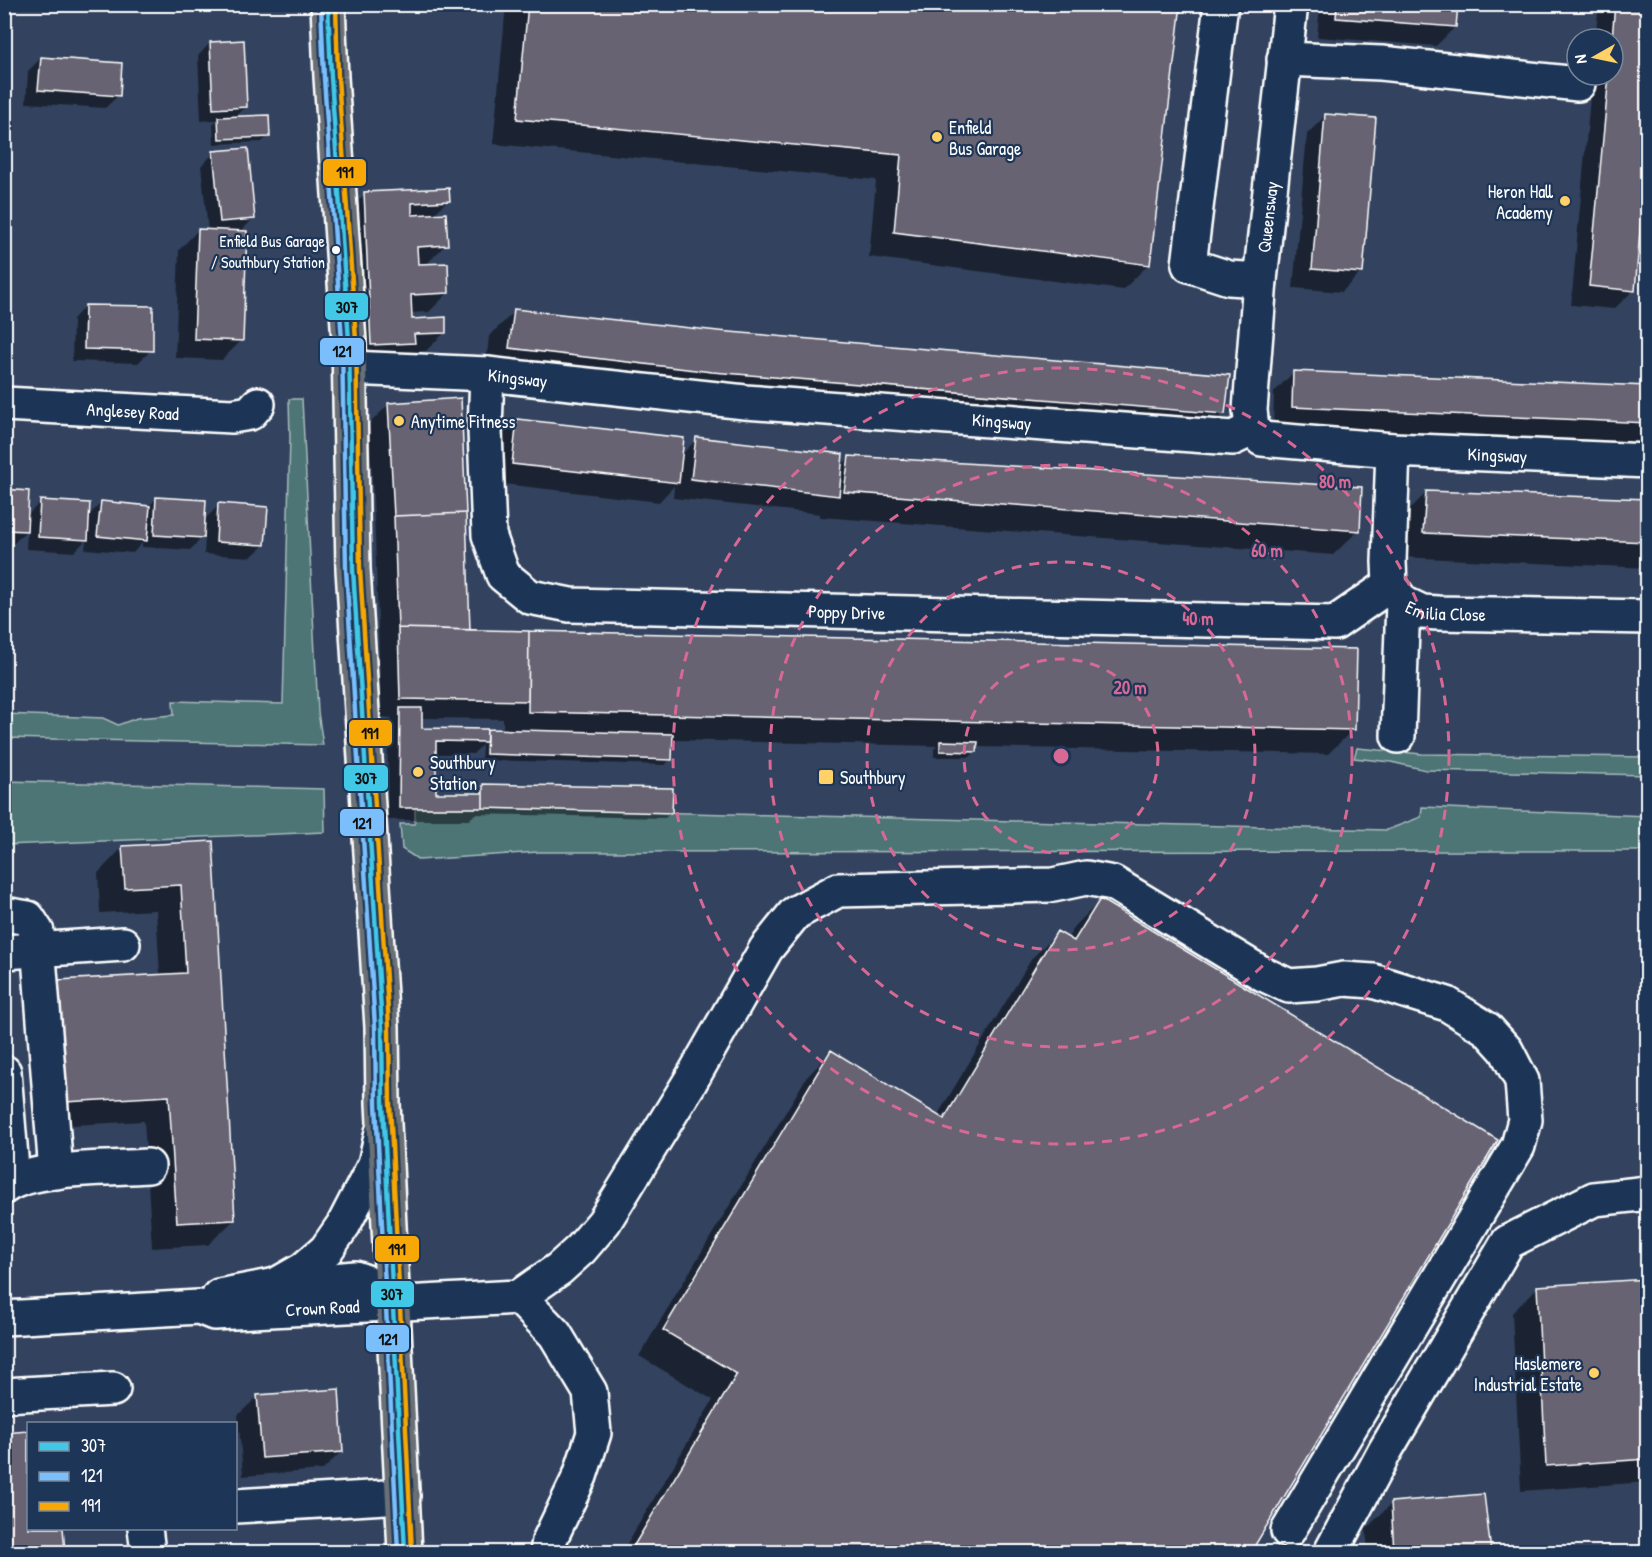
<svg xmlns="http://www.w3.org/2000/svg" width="1652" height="1557" viewBox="0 0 1652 1557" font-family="'Patrick Hand',sans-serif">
  <rect width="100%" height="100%" fill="#33435f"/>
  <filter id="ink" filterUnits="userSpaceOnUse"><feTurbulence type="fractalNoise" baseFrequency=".0167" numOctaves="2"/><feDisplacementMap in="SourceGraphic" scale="12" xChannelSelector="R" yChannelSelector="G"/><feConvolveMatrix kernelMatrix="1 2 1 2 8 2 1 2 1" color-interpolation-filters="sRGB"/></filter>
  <g filter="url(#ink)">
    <path fill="#4e7476" stroke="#a6baba" stroke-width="1.5" d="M 289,399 L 302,399 L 318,712 L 323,745 L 5,738 L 5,714 L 103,718 L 118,725 L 137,718 L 174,715 L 173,701 L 283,704 L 290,438 Z
      M 1357,748 L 1422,754 L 1647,757 L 1647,775 L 1426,770 L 1391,762 L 1354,758 Z
      M 4,781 L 324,789 L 325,832 L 5,845 Z
      M 1422,807 L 1647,816 L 1648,851 L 539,852 L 419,860 L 402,849 L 400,824 L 415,824 L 415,808 L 483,808 L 1387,830 L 1421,817 Z"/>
    <path fill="#0007" fill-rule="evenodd" d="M 506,4 L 1180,4 L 1149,264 L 1123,290 L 869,257 L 876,180 L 493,144 Z
      M 1320,4 L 1456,4 L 1455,27 L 1436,46 L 1317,37 Z
      M 1599,4 L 1648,4 L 1648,241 L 1638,240 L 1634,290 L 1614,309 L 1571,305 L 1592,75 L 1613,75 L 1613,39 L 1595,39 Z
      M 210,43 L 246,107 L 235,117 L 268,136 L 262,142 L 214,144 L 213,124 L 217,120 L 201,121 L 198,56 Z
      M 41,58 L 118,96 L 105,108 L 26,103 L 28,71 Z
      M 1326,115 L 1361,272 L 1342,292 L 1293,288 L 1307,134 Z
      M 214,153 L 254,218 L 240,232 L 241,341 L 222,360 L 175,358 L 179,250 L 198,230 L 208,231 L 201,166 Z
      M 365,194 L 448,200 L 433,215 L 446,244 L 425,266 L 448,293 L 429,312 L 411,313 L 411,320 L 445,332 L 426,351 L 404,352 L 394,362 L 353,364 L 345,213 Z
      M 85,306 L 151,350 L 138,363 L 72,361 L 73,319 Z
      M 515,311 L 1224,413 L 1199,438 L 485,373 L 489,336 Z
      M 1294,372 L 1648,388 L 1648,439 L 1644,442 L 1273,426 L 1274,392 Z
      M 388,405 L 469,631 L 1355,650 L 1354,729 L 1328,754 L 976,747 L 976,751 L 970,757 L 934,757 L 934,749 L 937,746 L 672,740 L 671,759 L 665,765 L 481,760 L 482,745 L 473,754 L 434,754 L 434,795 L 478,795 L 478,791 L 484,785 L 671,812 L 665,818 L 475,814 L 469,820 L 387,820 L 388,722 L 392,718 L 381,717 L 375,536 L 369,424 ZM 420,718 L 503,719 L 503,731 L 420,729 Z
      M 517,421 L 681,455 L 697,439 L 840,467 L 850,457 L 1359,530 L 1333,555 L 820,517 L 820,514 L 673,498 L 674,486 L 659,502 L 494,483 L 498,440 Z
      M 4,491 L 27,516 L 40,502 L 88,516 L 101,503 L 148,507 L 157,498 L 204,520 L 219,505 L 264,545 L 251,557 L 204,554 L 205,535 L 190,550 L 142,547 L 142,543 L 133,553 L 85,549 L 86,540 L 74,552 L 26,549 L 27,530 L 13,544 L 4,543 Z
      M 1426,493 L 1648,501 L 1648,568 L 1399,557 L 1401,518 Z
      M 212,842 L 234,1220 L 208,1245 L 152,1248 L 144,1121 L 40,1127 L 33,1007 L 59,982 L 160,976 L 156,910 L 100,913 L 98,873 L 123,847 Z
      M 1100,901 L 1496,1140 L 1249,1552 L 622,1552 L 713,1400 L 639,1356 L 806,1078 L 831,1052 L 937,1116 L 1032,958 L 1057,933 L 1067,939 L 1075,926 Z
      M 1648,1046 L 1648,1066 L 1639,1054 Z
      M 1648,1281 L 1648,1482 L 1521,1491 L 1512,1313 L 1538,1287 Z
      M 258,1396 L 342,1451 L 323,1470 L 243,1476 L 238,1415 Z
      M 28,1433 L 28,1528 L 61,1528 L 64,1552 L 4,1552 L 4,1435 Z
      M 1483,1495 L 1490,1552 L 1368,1552 L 1366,1529 L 1391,1504 Z"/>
    <path fill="#676373" stroke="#fff" stroke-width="1.5" d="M 528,4 L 1181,4 L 1150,265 L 894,232 L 901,155 L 517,119 Z
      M 1337,4 L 1458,4 L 1456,27 L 1336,18 Z
      M 1615,4 L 1648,4 L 1648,220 L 1641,219 L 1635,291 L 1589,286 L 1609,75 L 1613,75 L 1612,39 Z
      M 244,40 L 247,107 L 213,109 L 210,42 Z
      M 41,57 L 122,63 L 120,96 L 38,90 Z
      M 1325,114 L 1376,118 L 1363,273 L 1312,269 Z
      M 269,115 L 270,137 L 219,139 L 218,117 Z
      M 248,148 L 255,219 L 220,222 L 213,151 Z
      M 449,188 L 450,201 L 412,203 L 412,215 L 446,213 L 448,245 L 417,247 L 418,264 L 448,263 L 449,293 L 411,295 L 412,319 L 446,317 L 446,333 L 414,334 L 415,343 L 371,345 L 364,192 Z
      M 198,229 L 247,231 L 243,341 L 194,339 Z
      M 85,305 L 153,306 L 153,351 L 84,349 Z
      M 514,309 L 718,331 L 1230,375 L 1225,414 L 712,372 L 509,348 Z
      M 1293,371 L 1648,386 L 1648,423 L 1292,407 Z
      M 461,398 L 466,513 L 394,516 L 388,403 Z
      M 517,419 L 684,438 L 679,483 L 512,464 Z
      M 696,437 L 843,454 L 839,496 L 691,479 Z
      M 849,456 L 1362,487 L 1360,531 L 844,492 Z
      M 4,489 L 29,491 L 27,531 L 4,530 Z
      M 1426,491 L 1648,499 L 1648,542 L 1423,533 Z
      M 156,497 L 206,500 L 204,538 L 154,535 Z
      M 40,500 L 90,503 L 88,540 L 38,537 Z
      M 101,501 L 150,506 L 147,541 L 97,536 Z
      M 218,503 L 268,507 L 265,545 L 216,542 Z
      M 466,513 L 470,630 L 398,628 L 394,516 Z
      M 398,628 L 529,631 L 528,701 L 400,699 Z
      M 529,631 L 1357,649 L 1355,730 L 528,712 Z
      M 400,708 L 422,708 L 422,728 L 487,729 L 487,742 L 436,741 L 436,793 L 483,793 L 483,808 L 399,808 Z
      M 487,729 L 673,734 L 672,760 L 486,754 Z
      M 940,741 L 978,742 L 977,752 L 940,751 Z
      M 483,784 L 673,788 L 672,813 L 483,808 Z
      M 213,841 L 235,1220 L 177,1223 L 169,1096 L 65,1102 L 58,980 L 186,973 L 181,885 L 125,888 L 122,846 Z
      M 1100,899 L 1498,1140 L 1251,1552 L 630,1552 L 737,1374 L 663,1330 L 831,1050 L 944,1119 L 1057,931 L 1074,941 Z
      M 1648,1279 L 1648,1459 L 1546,1466 L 1537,1286 Z
      M 339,1389 L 343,1452 L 262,1458 L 257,1395 Z
      M 28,1431 L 28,1528 L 63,1528 L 65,1552 L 4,1552 L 4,1433 Z
      M 1484,1494 L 1491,1552 L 1394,1552 L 1391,1502 Z"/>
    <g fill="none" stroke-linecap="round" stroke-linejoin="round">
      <defs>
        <g id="minor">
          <path d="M 1221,4 L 1189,265 L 1229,278 L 1260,280"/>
          <path d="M 1284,59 L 1381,63 L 1578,84"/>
          <path id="s1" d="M 350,368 L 487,374 L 745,402 L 1233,438 L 1252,429"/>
          <path id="s2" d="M 487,374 L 485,430 L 489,535 L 503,575 L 530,597 L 570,605 L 1335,623 L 1390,585"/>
          <path id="s3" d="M 4,404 L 232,416 L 250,413 L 258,404"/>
          <path id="s4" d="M 1252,429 L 1250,410 L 1260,280 L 1291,4"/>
          <path id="s5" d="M 1252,429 L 1262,439 L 1393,450 L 1648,461"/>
          <path id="s6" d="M 1393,450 L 1389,562 L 1390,585 L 1403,603 L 1422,612 L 1438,613 L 1648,617"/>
          <path d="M 1398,736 L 1403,603"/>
          <path d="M 4,914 L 28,918 L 37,932 L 56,1172"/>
          <path d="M 4,952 L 123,944"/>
          <path d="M 4,1072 L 13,1181"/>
          <path d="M 4,1187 C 33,1166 111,1169 148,1166"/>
          <path d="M 280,1285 L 355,1278 L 372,1284 L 393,1304"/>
          <path d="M 219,1296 L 276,1285 L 304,1269 L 326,1250 L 344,1224 L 375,1164 L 382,1132"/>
          <path d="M 519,1297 L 555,1334 L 590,1392 L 594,1433 L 580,1476 L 549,1541 L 547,1552"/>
          <path id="s7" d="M 4,1318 L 199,1307 L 214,1313 L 519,1297 L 559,1269 L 581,1249 L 604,1222 L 690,1082 L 766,949 L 795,913 L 838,890 L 1053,885 L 1086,878 L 1113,883 L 1263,974 L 1289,986 L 1317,984 L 1344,979 L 1373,981 L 1447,1004 L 1487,1029 L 1506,1050 L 1522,1081 L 1525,1120 L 1518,1146 L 1288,1531"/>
          <path d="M 4,1395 L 113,1389"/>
          <path d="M 236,1506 L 403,1496"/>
          <path d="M 145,1528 L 148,1552"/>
          <path d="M 1331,1552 L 1385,1451 L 1508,1242 L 1594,1199 L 1648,1193"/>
        </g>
        <path id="major" d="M 328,4 L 331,77 L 349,341 L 353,569 L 382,1027 L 383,1103 L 405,1552"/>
      </defs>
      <use href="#minor" stroke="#fff" stroke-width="38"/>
      <use href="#major" stroke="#fff" stroke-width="38"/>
      <use href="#minor" stroke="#1d3557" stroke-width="33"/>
      <use href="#major" stroke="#6b6f75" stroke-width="33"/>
      <defs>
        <path id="bus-1" d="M 328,4 L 331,77 L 349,341 L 353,569 L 382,1027 L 383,1103 L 405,1552"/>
        <path id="bus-2" d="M 321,4 L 324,78 L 342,341 L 346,569 L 375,1027 L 376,1103 L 398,1552"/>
        <path id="bus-3" d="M 336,4 L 338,77 L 356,340 L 360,569 L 389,1027 L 390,1103 L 412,1552"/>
      </defs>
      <use href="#bus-1" stroke="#1d3557" stroke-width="9"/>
      <use href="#bus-2" stroke="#1d3557" stroke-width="9"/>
      <use href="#bus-3" stroke="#1d3557" stroke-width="9"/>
      <use href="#bus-1" stroke="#40c8e6" stroke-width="4.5"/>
      <use href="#bus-2" stroke="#7abffc" stroke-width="4.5"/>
      <use href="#bus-3" stroke="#f7a806" stroke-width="4.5"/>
    </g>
  </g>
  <g fill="none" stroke="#d76994" stroke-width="3" stroke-dasharray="10 8">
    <circle cx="1061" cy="756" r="97"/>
    <circle cx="1061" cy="756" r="194"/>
    <circle cx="1061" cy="756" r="291"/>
    <circle cx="1061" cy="756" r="388"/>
  </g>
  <g fill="#ffd166" stroke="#1d3557" stroke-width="2">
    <circle cx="937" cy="137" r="6"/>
    <circle cx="1565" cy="201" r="6"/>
    <circle cx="399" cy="421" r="6"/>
    <circle cx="418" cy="772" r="6"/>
    <rect x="818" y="769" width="16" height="16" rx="3"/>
    <circle cx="1594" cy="1373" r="6"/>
  </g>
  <circle fill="#fff" stroke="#1d3557" stroke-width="2" cx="336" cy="250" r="5"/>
  <g text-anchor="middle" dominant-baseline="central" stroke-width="4.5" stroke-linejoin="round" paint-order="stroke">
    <g font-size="16" fill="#fff" stroke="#1d3557" text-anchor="end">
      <text x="325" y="241">Enfield Bus Garage<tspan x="325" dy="21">/ Southbury Station</tspan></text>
    </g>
    <g font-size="18" fill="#fff" stroke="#1d3557" text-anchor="start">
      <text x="949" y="127">Enfield<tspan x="949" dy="21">Bus Garage</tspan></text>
      <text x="1553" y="191" text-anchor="end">Heron Hall<tspan x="1553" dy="21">Academy</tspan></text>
      <text x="411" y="421">Anytime Fitness</text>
      <text x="430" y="762">Southbury<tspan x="430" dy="21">Station</tspan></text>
      <text x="840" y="777">Southbury</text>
      <text x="1582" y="1363" text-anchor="end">Haslemere<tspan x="1582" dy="21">Industrial Estate</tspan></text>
    </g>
    <g font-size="18" fill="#fff" stroke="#1d3557">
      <text stroke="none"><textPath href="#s4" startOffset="213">Queensway</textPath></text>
      <text stroke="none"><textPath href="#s1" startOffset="168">Kingsway</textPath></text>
      <text stroke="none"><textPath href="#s3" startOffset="129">Anglesey Road</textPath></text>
      <text stroke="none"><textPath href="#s1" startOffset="654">Kingsway</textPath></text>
      <text stroke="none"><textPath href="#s5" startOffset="250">Kingsway</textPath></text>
      <text stroke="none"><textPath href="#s6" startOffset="202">Emilia Close</textPath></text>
      <text stroke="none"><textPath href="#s2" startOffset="556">Poppy Drive</textPath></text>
      <text stroke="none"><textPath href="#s7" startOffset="320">Crown Road</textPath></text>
    </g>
  </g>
  <circle cx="1061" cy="756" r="9" fill="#d76994" stroke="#1d3557" stroke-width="3"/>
  <g font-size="18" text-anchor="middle" font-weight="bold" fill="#d76994" stroke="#1d3557" stroke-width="4.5" stroke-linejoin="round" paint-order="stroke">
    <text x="1335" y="488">80 m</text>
    <text x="1267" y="557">60 m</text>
    <text x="1198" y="625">40 m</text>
    <text x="1130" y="694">20 m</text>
  </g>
  <g stroke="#1d3557" stroke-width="2">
    <rect x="322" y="158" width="45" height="29" rx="6" fill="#f7a806"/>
    <rect x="324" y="292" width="45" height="29" rx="6" fill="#40c8e6"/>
    <rect x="319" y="337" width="46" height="29" rx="6" fill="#7abffc"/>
    <rect x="348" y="719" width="45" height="28" rx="6" fill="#f7a806"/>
    <rect x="343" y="764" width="46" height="28" rx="6" fill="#40c8e6"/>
    <rect x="339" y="808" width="46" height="29" rx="6" fill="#7abffc"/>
    <rect x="374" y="1235" width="46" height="28" rx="6" fill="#f7a806"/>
    <rect x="370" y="1280" width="45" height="28" rx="6" fill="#40c8e6"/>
    <rect x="365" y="1324" width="45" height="29" rx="6" fill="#7abffc"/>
  </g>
  <g font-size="16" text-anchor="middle" font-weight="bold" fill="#111">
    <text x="345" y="178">191</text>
    <text x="347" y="313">307</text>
    <text x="342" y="357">121</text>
    <text x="370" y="739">191</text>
    <text x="366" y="784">307</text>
    <text x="362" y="829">121</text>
    <text x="397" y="1255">191</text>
    <text x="392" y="1300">307</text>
    <text x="388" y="1345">121</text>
  </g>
  <rect width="1652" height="1557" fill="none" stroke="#1d3557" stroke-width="24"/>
  <rect x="12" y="12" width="1628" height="1533" fill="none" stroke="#fff" stroke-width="2" filter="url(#ink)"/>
  <rect x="27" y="1422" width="210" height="108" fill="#1d3557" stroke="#77869a" stroke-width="1.5"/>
  <rect x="39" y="1442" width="30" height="9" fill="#40c8e6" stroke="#77869a" stroke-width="1.5"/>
  <text x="81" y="1452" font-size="18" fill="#ffffff">307</text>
  <rect x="39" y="1472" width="30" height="9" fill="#7abffc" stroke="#77869a" stroke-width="1.5"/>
  <text x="81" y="1482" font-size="18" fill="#ffffff">121</text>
  <rect x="39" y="1502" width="30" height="9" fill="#f7a806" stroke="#77869a" stroke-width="1.5"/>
  <text x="81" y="1512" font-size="18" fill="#ffffff">191</text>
  <g transform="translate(1595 57) rotate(261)"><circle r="28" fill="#1d3557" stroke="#77869a" stroke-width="1.5"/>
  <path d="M0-4.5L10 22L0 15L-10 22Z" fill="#ffd166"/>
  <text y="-9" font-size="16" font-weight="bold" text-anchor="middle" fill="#ffffff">N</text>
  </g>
</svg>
